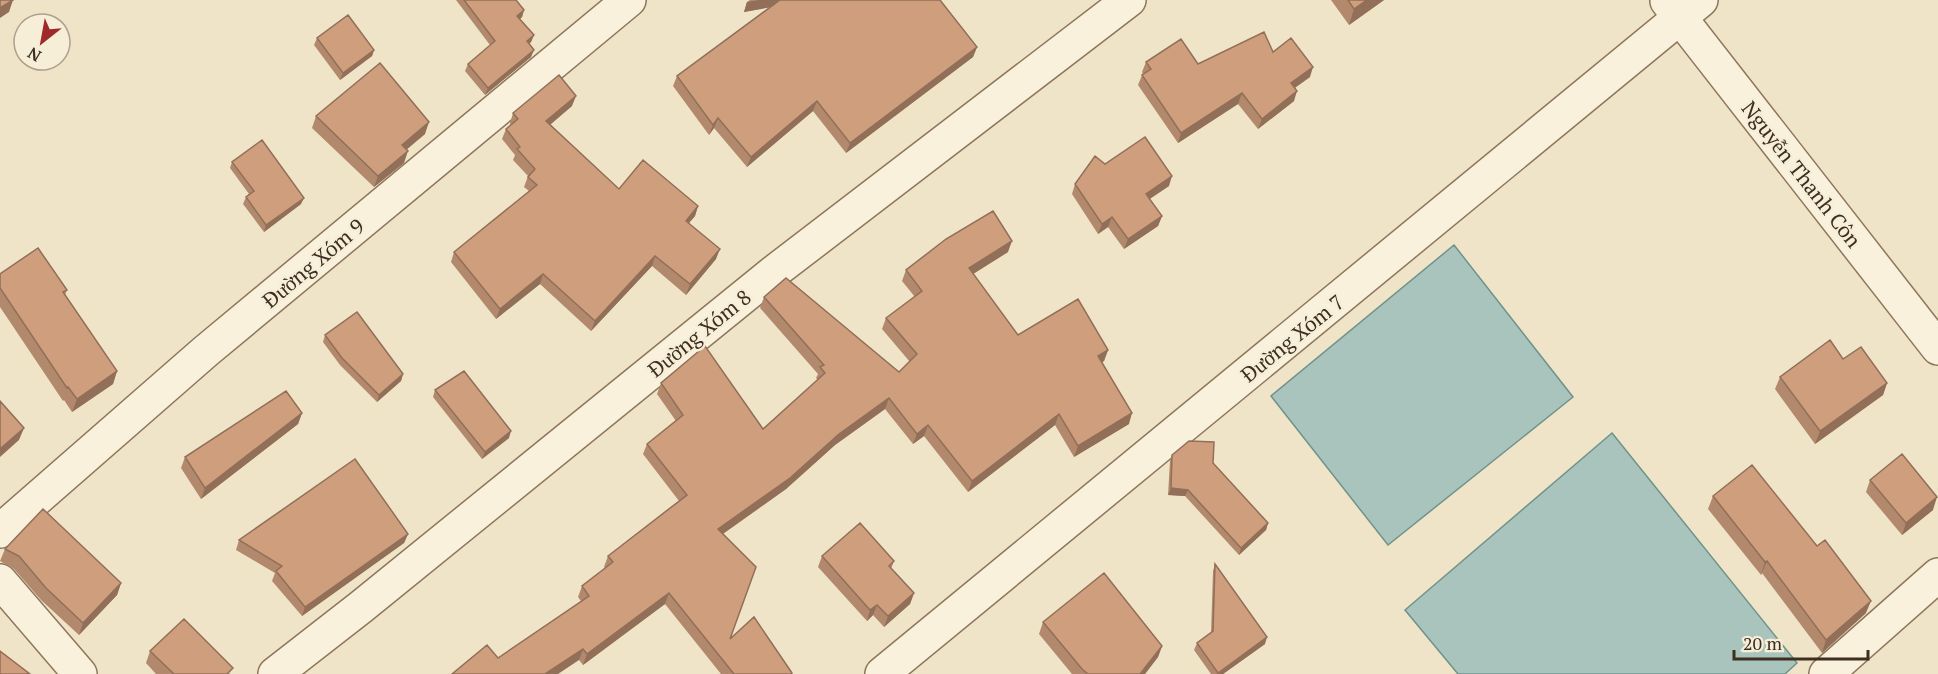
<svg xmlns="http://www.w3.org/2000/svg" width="1938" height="674" viewBox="0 0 1938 674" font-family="'PT Serif',serif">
  <rect width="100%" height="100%" fill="#f0e4c8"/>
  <path fill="#a9c4bc" stroke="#6f938a" stroke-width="1.5" d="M 1454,245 L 1573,397 L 1388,545 L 1271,396 Z
    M 1612,433 L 1797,663 L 1785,674 L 1458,674 L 1405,610 Z"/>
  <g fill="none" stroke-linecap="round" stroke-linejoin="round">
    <defs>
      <path id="minor" d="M 1667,1 L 1938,348
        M 0,531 L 206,351 L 629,0
        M 0,581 L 80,674
        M 275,674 L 361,607 L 774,272 L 1129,0
        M 882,674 L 1701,0
        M 1826,674 L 1938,575"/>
    </defs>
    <use href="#minor" stroke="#8d765c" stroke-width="36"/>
    <use href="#minor" stroke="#faf1dc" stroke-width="33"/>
  </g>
  <path fill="#b2896c" d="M 456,0 L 516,0 L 524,10 L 522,17 L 520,19 L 534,35 L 531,42 L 529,44 L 531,57 L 485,95 L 465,71 L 468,64 L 490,45 Z
    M 750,0 L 940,0 L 977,47 L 973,57 L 846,153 L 813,111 L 747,167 L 714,128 L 709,135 L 673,86 L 677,76 L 770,7 L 744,12 L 747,2 Z
    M 1331,0 L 1384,0 L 1349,25 Z
    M 317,38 L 374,50 L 372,56 L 340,80 L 314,45 Z
    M 1273,52 L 1310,77 L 1295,88 L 1294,101 L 1258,129 L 1238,104 L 1178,143 L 1138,85 L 1142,75 L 1143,74 L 1142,72 L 1146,62 L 1198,64 Z
    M 572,106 L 550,124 L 619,189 L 698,206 L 695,216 L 689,223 L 716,259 L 686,295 L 652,266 L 591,331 L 540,284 L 496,319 L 451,262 L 454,252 L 529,191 L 524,187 L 528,176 L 513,160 L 515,155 L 502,139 L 506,129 L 511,125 L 510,123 L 513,113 Z
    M 316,116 L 425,134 L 406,149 L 404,163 L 374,187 L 312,128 Z
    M 232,162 L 301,204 L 264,232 L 243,204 L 246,197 L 249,194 L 230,168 Z
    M 1105,164 L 1169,186 L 1150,199 L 1162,216 L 1158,226 L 1124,249 L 1108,227 L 1098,234 L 1072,194 L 1075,184 Z
    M 1008,252 L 973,274 L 1018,335 L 1108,350 L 1104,361 L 1102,362 L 1129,424 L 1074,457 L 1055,425 L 968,492 L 924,436 L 913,444 L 885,409 L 835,445 L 786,489 L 723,534 L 730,639 L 792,674 L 721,674 L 665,604 L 583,665 L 579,660 L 498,658 L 581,601 L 578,597 L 582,586 L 605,568 L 604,567 L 608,556 L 679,501 L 643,454 L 647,444 L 676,421 L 657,394 L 661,383 L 763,429 L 818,380 L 816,378 L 818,374 L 760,308 L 764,297 L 899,372 L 910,362 L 882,329 L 886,318 L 915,297 L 902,281 L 906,270 Z
    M 0,274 L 67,290 L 65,295 L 117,371 L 113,384 L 72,412 L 64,400 L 63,401 L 0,307 Z
    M 325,335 L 403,374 L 401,381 L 377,402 L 340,365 L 323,342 Z
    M 1843,359 L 1887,383 L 1883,395 L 1815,444 L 1775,389 L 1780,377 Z
    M 435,390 L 509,438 L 482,459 L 433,397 Z
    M 302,413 L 298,424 L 201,499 L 181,468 L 185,457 Z
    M 1172,455 L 1213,463 L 1268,523 L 1266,530 L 1239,555 L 1185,496 L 1168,495 L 1170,461 Z
    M 1870,480 L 1933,510 L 1902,535 L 1866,492 Z
    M 1713,496 L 1866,613 L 1822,653 L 1762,573 L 1761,575 L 1708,509 Z
    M 408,534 L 404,543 L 302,616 L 272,581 L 275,573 L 236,550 L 239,540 Z
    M 5,549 L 121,583 L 117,595 L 79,635 L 41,600 L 14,569 L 0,561 Z
    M 822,556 L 894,561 L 891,569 L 914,593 L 910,604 L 884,627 L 873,615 L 867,621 L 818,567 Z
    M 1215,564 L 1265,644 L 1223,674 L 1211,674 L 1194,650 L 1197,643 L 1211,633 L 1213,571 Z
    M 1043,622 L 1162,646 L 1158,657 L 1145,674 L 1072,674 L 1039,634 Z
    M 150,651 L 231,674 L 156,674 L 146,663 Z"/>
  <path fill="#916f58" d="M 13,0 L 9,12 L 0,18 L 0,8 Z
    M 759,0 L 785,0 L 783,5 L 744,12 L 747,2 Z
    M 1367,0 L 1384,0 L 1349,25 L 1354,9 Z
    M 524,10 L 522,17 L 515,23 L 517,16 Z
    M 534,35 L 531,42 L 524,48 L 527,41 Z
    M 977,47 L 973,57 L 846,153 L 850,143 Z
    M 374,50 L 372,56 L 340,80 L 343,73 Z
    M 534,50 L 531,57 L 485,95 L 488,88 Z
    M 1313,67 L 1310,77 L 1287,93 L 1291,83 Z
    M 1297,91 L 1294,101 L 1258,129 L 1262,119 Z
    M 1242,93 L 1238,104 L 1178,143 L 1181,133 Z
    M 576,96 L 572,106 L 543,131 L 546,121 Z
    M 817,101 L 813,111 L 747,167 L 751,157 Z
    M 718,118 L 714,128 L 709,135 L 713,125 Z
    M 429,122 L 425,134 L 398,157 L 402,145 Z
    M 408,151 L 404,163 L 374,187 L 378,176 Z
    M 1172,176 L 1169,186 L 1143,203 L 1146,194 Z
    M 304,198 L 301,204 L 264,232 L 266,225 Z
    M 698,206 L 695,216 L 682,231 L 686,221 Z
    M 1162,216 L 1158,226 L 1124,249 L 1128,239 Z
    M 1112,217 L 1108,227 L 1098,234 L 1102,224 Z
    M 1012,241 L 1008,252 L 965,279 L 969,268 Z
    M 720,249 L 716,259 L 686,295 L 690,284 Z
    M 655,256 L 652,266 L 591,331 L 595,321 Z
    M 543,274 L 540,284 L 496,319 L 500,309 Z
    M 1108,350 L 1104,361 L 1094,367 L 1098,356 Z
    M 117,371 L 113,384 L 72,412 L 77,399 Z
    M 403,374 L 401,381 L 377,402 L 379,395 Z
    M 1887,383 L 1883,395 L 1815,444 L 1820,431 Z
    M 889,398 L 885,409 L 835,445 L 786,489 L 714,540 L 718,529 L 839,434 Z
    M 302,413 L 298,424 L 201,499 L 205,488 Z
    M 1132,413 L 1129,424 L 1074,457 L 1078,446 Z
    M 1059,414 L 1055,425 L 968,492 L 972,481 Z
    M 928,425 L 924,436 L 913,444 L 917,434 Z
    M 24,428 L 19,440 L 0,457 L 0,449 Z
    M 511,431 L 509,438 L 482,459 L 485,452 Z
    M 1171,488 L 1188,490 L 1185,496 L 1168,495 Z
    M 1937,497 L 1933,510 L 1902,535 L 1906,523 Z
    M 1268,523 L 1266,530 L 1239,555 L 1241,548 Z
    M 408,534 L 404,543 L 302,616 L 305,607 Z
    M 1767,561 L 1762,573 L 1761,575 L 1765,562 Z
    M 121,583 L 117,595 L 79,635 L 83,623 Z
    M 669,593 L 665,604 L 583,665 L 587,654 Z
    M 914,593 L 910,604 L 884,627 L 888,616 Z
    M 1871,601 L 1866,613 L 1822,653 L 1826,640 Z
    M 877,605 L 873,615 L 867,621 L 870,610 Z
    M 1267,637 L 1265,644 L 1223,674 L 1218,674 Z
    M 1162,646 L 1158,657 L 1145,674 L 1140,674 Z
    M 583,649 L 579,660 L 558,674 L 545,674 Z"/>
  <path fill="#cf9f7d" stroke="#916f58" stroke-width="1.5" d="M 0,0 L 13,0 L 0,8 Z
    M 464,0 L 516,0 L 524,10 L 517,16 L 534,35 L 527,41 L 534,50 L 488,88 L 468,64 L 495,41 Z
    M 780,0 L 940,0 L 977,47 L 850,143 L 817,101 L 751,157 L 718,118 L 713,125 L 677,76 Z
    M 1348,0 L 1367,0 L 1354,9 Z
    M 348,15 L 374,50 L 343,73 L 317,38 Z
    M 1264,32 L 1273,52 L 1291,38 L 1313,67 L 1291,83 L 1297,91 L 1262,119 L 1242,93 L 1181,133 L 1142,75 L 1151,69 L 1146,62 L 1181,39 L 1198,64 Z
    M 380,63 L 429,122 L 402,145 L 408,151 L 378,176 L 316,116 Z
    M 559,75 L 576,96 L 546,121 L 619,189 L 643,160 L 698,206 L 686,221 L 720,249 L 690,284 L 655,256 L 595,321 L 543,274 L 500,309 L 454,252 L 537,185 L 528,177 L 535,169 L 517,149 L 520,147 L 506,129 L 518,119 L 513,113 Z
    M 1145,137 L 1172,176 L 1146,194 L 1162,216 L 1128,239 L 1112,217 L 1102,224 L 1075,184 L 1095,156 L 1105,164 Z
    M 262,140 L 304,198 L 266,225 L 246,197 L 254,191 L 232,162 Z
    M 993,211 L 1012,241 L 969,268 L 1018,335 L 1078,299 L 1108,350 L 1098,356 L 1132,413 L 1078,446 L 1059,414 L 972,481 L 928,425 L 917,434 L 889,398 L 839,434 L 790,478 L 718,529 L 756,567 L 730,639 L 754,617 L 792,673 L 791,674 L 734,674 L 669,593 L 587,654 L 583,649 L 545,674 L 452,674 L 487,645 L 498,658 L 589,596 L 582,586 L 613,562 L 608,556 L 687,495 L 647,444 L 683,415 L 661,383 L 705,346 L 763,429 L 825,373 L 820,367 L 824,365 L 764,297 L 786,278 L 899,372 L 917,354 L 886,318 L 922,291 L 906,270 L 946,239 Z
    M 38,248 L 67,290 L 63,292 L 117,371 L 77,399 L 68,387 L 67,388 L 0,288 L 0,274 Z
    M 357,312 L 403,374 L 379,395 L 342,358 L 325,335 Z
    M 1830,340 L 1843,359 L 1861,347 L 1887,383 L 1820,431 L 1780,377 Z
    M 464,371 L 511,431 L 485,452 L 435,390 Z
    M 286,391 L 302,413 L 205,488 L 185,457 Z
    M 0,401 L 24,428 L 0,449 Z
    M 1189,441 L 1214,442 L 1213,463 L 1268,523 L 1241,548 L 1188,490 L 1171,488 L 1172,455 Z
    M 1902,454 L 1937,497 L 1906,523 L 1870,480 Z
    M 355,459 L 408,534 L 305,607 L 276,571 L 282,566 L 239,540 Z
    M 1752,465 L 1817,546 L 1825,540 L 1871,601 L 1826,640 L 1767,561 L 1765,562 L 1713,496 Z
    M 43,509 L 121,583 L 83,623 L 46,588 L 19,556 L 5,549 Z
    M 860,523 L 894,561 L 889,566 L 914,593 L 888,616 L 877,605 L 870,610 L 822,556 Z
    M 1215,564 L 1267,637 L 1218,673 L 1197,643 L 1213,631 Z
    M 1104,573 L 1162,646 L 1140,674 L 1088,674 L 1082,669 L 1043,622 Z
    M 184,619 L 233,668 L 227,674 L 174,674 L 150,651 Z
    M 0,651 L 30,674 L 0,674 Z"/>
  <g text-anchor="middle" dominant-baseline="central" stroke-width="5" stroke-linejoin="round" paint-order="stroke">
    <g font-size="21" fill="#3d2e20" stroke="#f7eed8">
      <text transform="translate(1802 174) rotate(52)">Nguyễn Thanh Côn</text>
      <text transform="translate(313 263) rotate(-40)">Đường Xóm 9</text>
      <text transform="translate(699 333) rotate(-39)">Đường Xóm 8</text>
      <text transform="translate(1292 338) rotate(-39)">Đường Xóm 7</text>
    </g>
  </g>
  <g transform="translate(42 42) rotate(211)"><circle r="28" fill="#f7eed8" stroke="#ada18e" stroke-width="1.5"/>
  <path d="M0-4.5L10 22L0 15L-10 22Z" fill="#9e2a2b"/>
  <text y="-9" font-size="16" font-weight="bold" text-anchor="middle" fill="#3d2e20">N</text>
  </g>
  <path d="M1734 650v9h134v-9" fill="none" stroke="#3d2e20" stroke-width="3"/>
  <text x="1743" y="650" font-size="18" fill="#3d2e20" stroke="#f7eed8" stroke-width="4.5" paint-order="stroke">20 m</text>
</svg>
